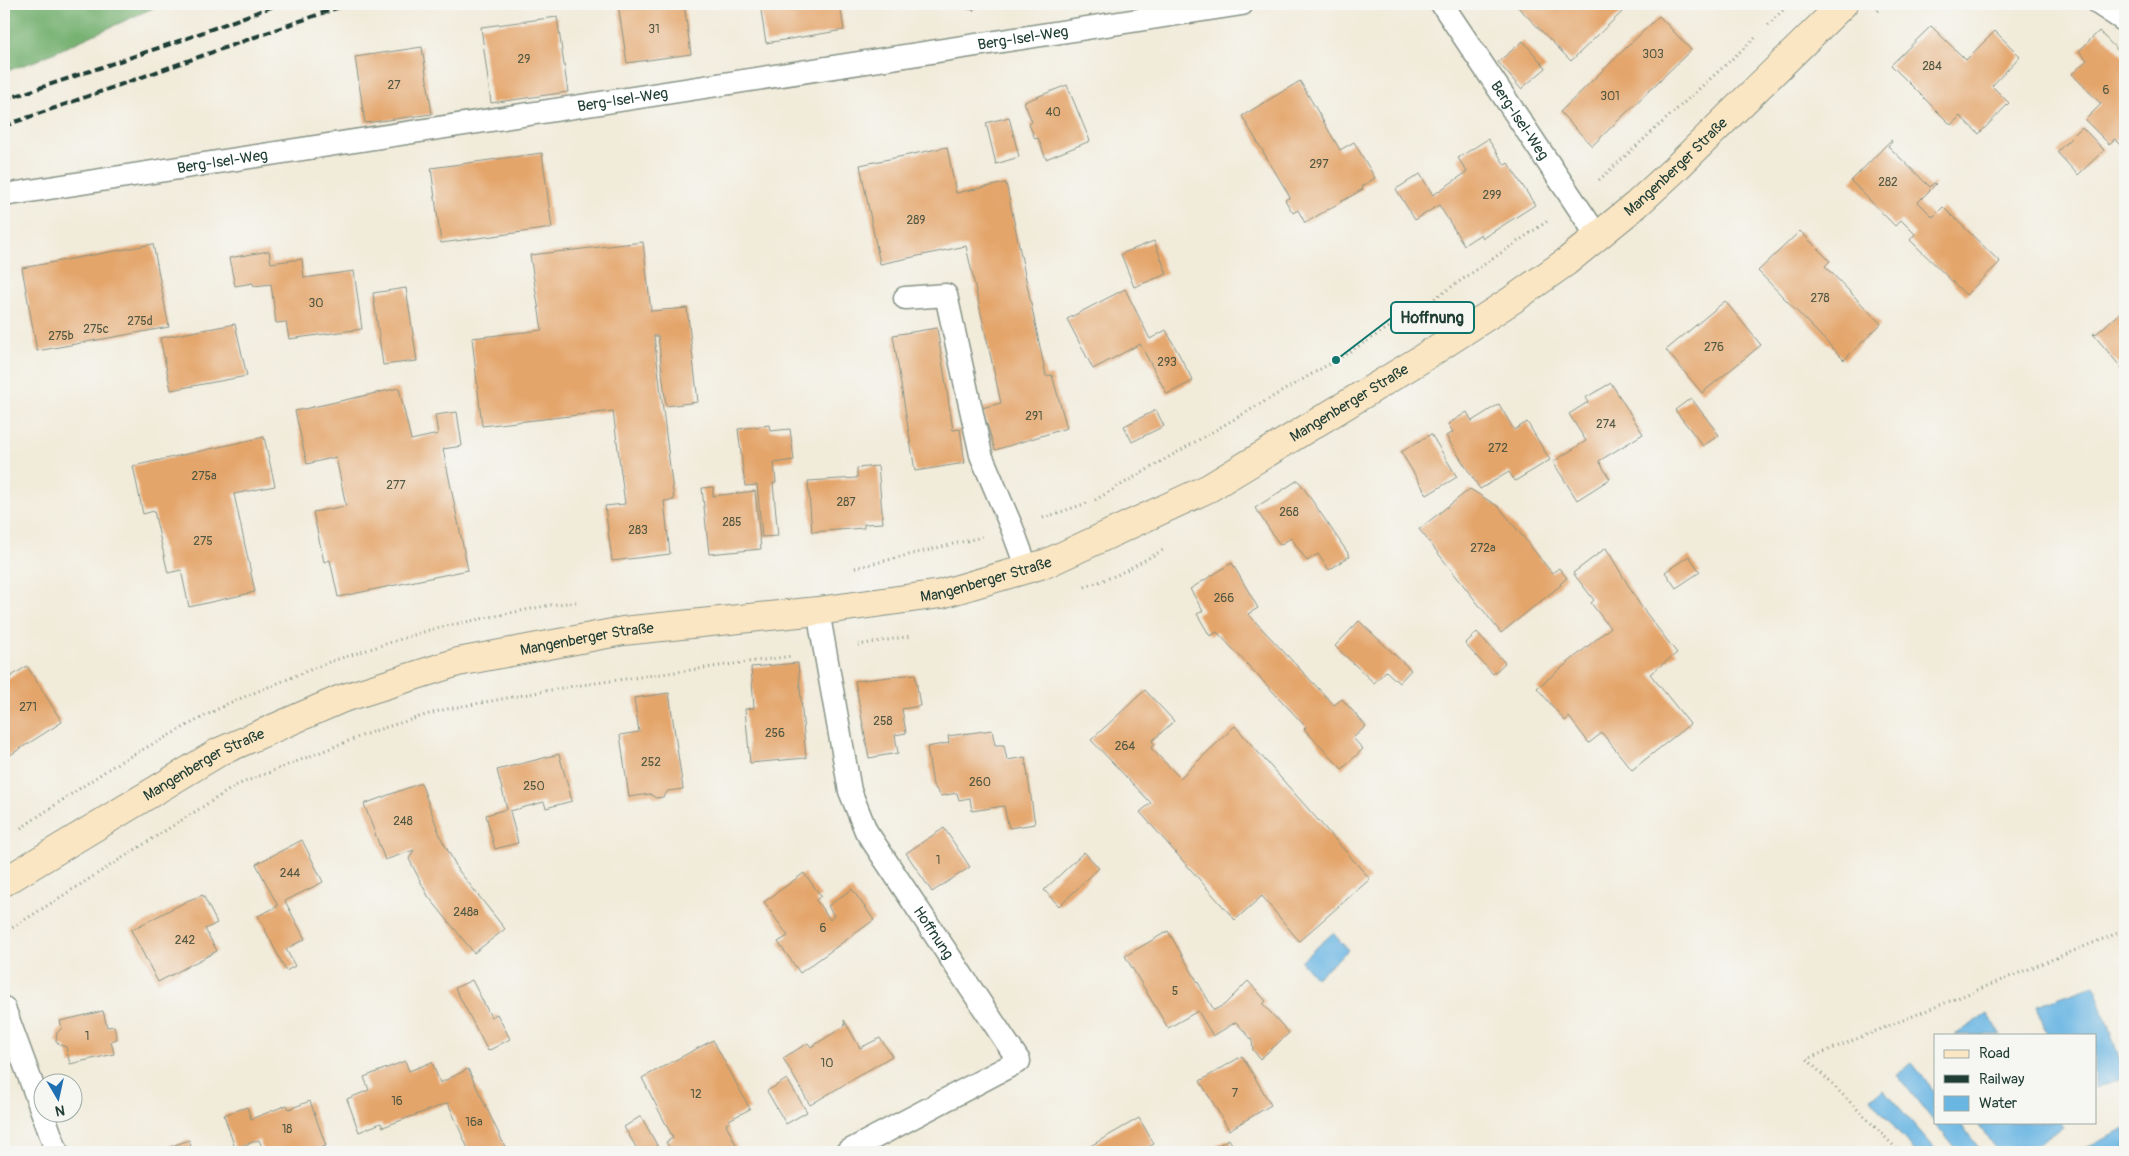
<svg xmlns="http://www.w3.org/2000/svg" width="2129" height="1156" viewBox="0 0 2129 1156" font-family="Pangolin,sans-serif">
  <rect width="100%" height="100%" fill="#f6f6f2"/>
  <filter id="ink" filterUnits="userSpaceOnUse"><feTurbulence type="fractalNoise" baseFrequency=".02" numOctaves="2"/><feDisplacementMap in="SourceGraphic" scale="10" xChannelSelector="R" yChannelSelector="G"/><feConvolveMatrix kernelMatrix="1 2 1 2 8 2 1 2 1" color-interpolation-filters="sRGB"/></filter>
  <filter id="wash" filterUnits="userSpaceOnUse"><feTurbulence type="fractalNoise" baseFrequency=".0096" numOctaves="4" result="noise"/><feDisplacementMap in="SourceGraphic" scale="20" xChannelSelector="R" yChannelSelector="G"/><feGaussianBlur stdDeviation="1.12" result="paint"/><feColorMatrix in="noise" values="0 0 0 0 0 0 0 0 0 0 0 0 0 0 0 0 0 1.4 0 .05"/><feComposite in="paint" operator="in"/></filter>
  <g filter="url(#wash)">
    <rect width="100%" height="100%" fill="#f1ebda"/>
    <path fill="#74b06f" stroke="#4a7652" d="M 4,4 L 162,4 L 35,61 L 4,72 Z"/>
    <path fill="#6ab6e3" stroke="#447a8c" d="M 1333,933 L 1348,950 L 1316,978 L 1301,961 Z
      M 2094,985 L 2125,1075 L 2125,1077 L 2095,1088 L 2095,1035 L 2047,1035 L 2037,1005 Z
      M 1987,1014 L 2001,1035 L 1955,1035 Z
      M 1912,1063 L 1935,1092 L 1935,1122 L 1959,1122 L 1982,1152 L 1958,1152 L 1897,1075 Z
      M 1884,1090 L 1938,1152 L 1915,1152 L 1870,1098 Z
      M 1977,1122 L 2060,1122 L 2064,1127 L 2026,1152 L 1998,1152 Z
      M 2125,1129 L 2125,1152 L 2076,1152 Z"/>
    <g id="blocks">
      <path fill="#e4a56b" d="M 618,4 L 684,4 L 691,54 L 627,63 Z
        M 760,4 L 840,4 L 844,30 L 766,43 Z
        M 966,4 L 996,4 L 996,5 L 974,8 L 973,11 L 972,9 L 967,9 Z
        M 1515,4 L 1614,4 L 1622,12 L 1571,61 Z
        M 1659,16 L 1691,50 L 1592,146 L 1560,112 Z
        M 557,17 L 568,92 L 491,103 L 481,27 Z
        M 1931,26 L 1966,60 L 1995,31 L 2020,56 L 1992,86 L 2009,103 L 1979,134 L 1960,116 L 1951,125 L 1891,65 Z
        M 2099,31 L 2125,58 L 2125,149 L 2115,139 L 2109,144 L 2085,120 L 2101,104 L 2072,74 L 2087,60 L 2079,51 Z
        M 1523,41 L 1546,68 L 1521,89 L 1498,62 Z
        M 422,47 L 432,114 L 365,123 L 355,57 Z
        M 1300,81 L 1340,150 L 1354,142 L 1375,178 L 1362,186 L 1363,189 L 1305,223 L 1298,210 L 1293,213 L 1285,200 L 1290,197 L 1242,116 Z
        M 1067,85 L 1090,141 L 1046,159 L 1038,138 L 1035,139 L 1029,124 L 1032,122 L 1024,102 Z
        M 1009,117 L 1019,157 L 996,164 L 986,123 Z
        M 2082,127 L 2104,150 L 2078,175 L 2057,152 Z
        M 1488,139 L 1505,165 L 1508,163 L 1535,205 L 1483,238 L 1481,234 L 1464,245 L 1439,205 L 1415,220 L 1396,189 L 1420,174 L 1433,195 L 1467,172 L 1458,158 Z
        M 1891,140 L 1892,142 L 1888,146 L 1930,187 L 1934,183 L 1936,184 L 1918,202 L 1933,217 L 1943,207 L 2000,262 L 1966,295 L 1910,240 L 1915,234 L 1901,220 L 1895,226 L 1851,181 Z
        M 947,147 L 956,193 L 1006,183 L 1046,376 L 1052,375 L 1067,428 L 995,450 L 982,408 L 1001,403 L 966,246 L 880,264 L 860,165 Z
        M 542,153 L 552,228 L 441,243 L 431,168 Z
        M 1800,231 L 1830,261 L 1825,266 L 1881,324 L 1844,360 L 1758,271 Z
        M 1154,241 L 1167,274 L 1134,287 L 1121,254 Z
        M 643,242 L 651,311 L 687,308 L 698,402 L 666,406 L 658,336 L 654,336 L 674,500 L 664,501 L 670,554 L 612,561 L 605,506 L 625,504 L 613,411 L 482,426 L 472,338 L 542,330 L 530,255 Z
        M 153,244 L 169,327 L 37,351 L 22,268 Z
        M 269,251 L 271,263 L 302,259 L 304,278 L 354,271 L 362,329 L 289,339 L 286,322 L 276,323 L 271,284 L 254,286 L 253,283 L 235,286 L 229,258 Z
        M 406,288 L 417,361 L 383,365 L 373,293 Z
        M 1125,289 L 1150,339 L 1166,330 L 1193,381 L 1167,394 L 1140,344 L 1093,369 L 1067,319 Z
        M 1725,301 L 1761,345 L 1702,393 L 1666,350 Z
        M 2125,308 L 2125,372 L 2093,334 L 2094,333 L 2095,335 Z
        M 235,324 L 247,376 L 171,390 L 160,338 Z
        M 937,328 L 953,430 L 960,429 L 965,463 L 915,471 L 893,335 Z
        M 1611,383 L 1643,434 L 1599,461 L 1610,479 L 1577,500 L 1553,462 L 1586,441 L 1569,414 L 1588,402 L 1585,398 Z
        M 399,388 L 411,440 L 438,434 L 435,415 L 457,412 L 462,446 L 443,449 L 468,570 L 338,597 L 330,560 L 324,562 L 313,512 L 346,506 L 336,457 L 307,464 L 295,411 Z
        M 1691,398 L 1719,435 L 1703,446 L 1675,410 Z
        M 1499,404 L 1514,430 L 1527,422 L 1550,460 L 1515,481 L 1509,472 L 1480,489 L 1446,436 L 1453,432 L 1448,424 L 1467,412 L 1472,421 Z
        M 1156,410 L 1164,426 L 1132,442 L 1124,426 Z
        M 769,425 L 770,431 L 790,429 L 794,460 L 774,463 L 776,483 L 773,483 L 778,536 L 762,537 L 757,485 L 745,486 L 738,429 Z
        M 1431,434 L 1457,477 L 1427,495 L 1401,452 Z
        M 264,437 L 275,486 L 234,494 L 255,592 L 189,607 L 181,570 L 168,573 L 154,511 L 143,514 L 133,466 Z
        M 878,466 L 883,523 L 864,524 L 864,528 L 812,532 L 808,481 L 857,478 L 857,468 Z
        M 1298,480 L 1350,556 L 1329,570 L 1318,554 L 1307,561 L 1291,538 L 1280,545 L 1255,508 Z
        M 713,487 L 713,496 L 755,491 L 761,549 L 709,554 L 702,488 Z
        M 1470,489 L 1499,507 L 1552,573 L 1559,568 L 1567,578 L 1560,584 L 1561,585 L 1501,633 L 1419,529 Z
        M 1606,548 L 1640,605 L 1677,653 L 1650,674 L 1690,724 L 1632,770 L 1602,733 L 1589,743 L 1569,717 L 1565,721 L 1537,688 L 1610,628 L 1591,603 L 1594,600 L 1573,573 Z
        M 1689,556 L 1700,572 L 1676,588 L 1665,572 Z
        M 1232,563 L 1258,608 L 1248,614 L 1334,705 L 1342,699 L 1366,726 L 1353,738 L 1363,749 L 1342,769 L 1304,729 L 1306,727 L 1217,632 L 1210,636 L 1197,614 L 1203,611 L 1190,589 Z
        M 1359,621 L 1411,670 L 1399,683 L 1386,671 L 1374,683 L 1335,646 Z
        M 1477,632 L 1505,663 L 1493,674 L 1465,644 Z
        M 798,663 L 806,758 L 750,763 L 745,709 L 754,708 L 751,667 Z
        M 27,666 L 62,722 L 4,759 L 4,681 Z
        M 915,674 L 920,706 L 902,709 L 906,733 L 895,735 L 898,753 L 869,758 L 855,681 Z
        M 1145,690 L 1174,721 L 1152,741 L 1155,745 L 1151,748 L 1180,778 L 1235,726 L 1370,879 L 1299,941 L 1262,896 L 1235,920 L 1140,812 L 1151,803 L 1091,740 Z
        M 669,693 L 683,789 L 668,791 L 663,797 L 656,798 L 650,794 L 629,797 L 620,735 L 639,732 L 634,698 Z
        M 992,730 L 995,745 L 1004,745 L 1007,760 L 1025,757 L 1035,824 L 1009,828 L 1004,806 L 972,811 L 970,798 L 959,800 L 957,793 L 941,796 L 933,785 L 927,747 L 949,743 L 948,736 Z
        M 559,754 L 572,801 L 546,808 L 544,802 L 510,811 L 518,843 L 495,849 L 486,815 L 507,809 L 497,770 Z
        M 421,783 L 441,838 L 459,871 L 505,929 L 474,953 L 428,896 L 409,859 L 414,850 L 385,860 L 364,804 Z
        M 944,828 L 970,867 L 932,892 L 906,853 Z
        M 302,840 L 323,882 L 285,901 L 305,939 L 286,949 L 295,966 L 286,971 L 258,916 L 278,906 L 256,864 Z
        M 1084,852 L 1099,868 L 1059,906 L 1044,890 Z
        M 804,873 L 821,896 L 816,900 L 830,920 L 834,916 L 828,906 L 852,889 L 874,920 L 800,973 L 778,942 L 788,936 L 764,902 Z
        M 203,895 L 217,923 L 205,929 L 217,951 L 158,982 L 131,930 L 189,900 Z
        M 1168,931 L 1214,1010 L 1224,1005 L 1248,981 L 1266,1001 L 1263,1004 L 1289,1033 L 1260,1059 L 1253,1050 L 1252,1040 L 1236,1022 L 1213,1036 L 1198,1011 L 1168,1028 L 1125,956 Z
        M 472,980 L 491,1017 L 497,1014 L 510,1039 L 488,1051 L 455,988 Z
        M 103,1011 L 107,1027 L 114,1026 L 117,1039 L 111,1041 L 114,1054 L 70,1064 L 66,1047 L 60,1045 L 56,1041 L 57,1033 L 62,1028 L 60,1021 Z
        M 844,1020 L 860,1048 L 880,1038 L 892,1056 L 810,1105 L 783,1058 L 808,1043 L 811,1047 L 845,1026 Z
        M 713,1040 L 750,1109 L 729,1120 L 730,1122 L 726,1124 L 739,1151 L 672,1152 L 666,1142 L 673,1138 L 642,1078 Z
        M 1242,1056 L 1271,1105 L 1229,1130 L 1200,1081 Z
        M 405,1061 L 409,1071 L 432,1062 L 440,1083 L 468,1069 L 507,1151 L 478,1152 L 474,1149 L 469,1151 L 448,1103 L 383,1127 L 381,1123 L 359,1132 L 347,1099 L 369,1090 L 364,1077 Z
        M 787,1079 L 807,1112 L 786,1124 L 767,1091 Z
        M 310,1101 L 326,1146 L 309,1152 L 264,1152 L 259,1140 L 235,1148 L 224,1115 L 247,1107 L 251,1119 L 287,1105 L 289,1109 Z
        M 641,1116 L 658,1147 L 649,1152 L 639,1152 L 624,1127 Z
        M 1139,1118 L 1154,1144 L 1139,1152 L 1080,1152 Z
        M 1229,1139 L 1237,1152 L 1213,1152 L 1211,1149 Z
        M 189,1140 L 193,1152 L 155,1152 Z"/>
    </g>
  </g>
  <g filter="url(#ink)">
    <use href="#blocks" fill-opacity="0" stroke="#889487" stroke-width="1"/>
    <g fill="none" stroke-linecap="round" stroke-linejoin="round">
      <defs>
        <g id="lane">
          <path id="s1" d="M 1442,4 L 1598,237"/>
          <path d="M 2099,4 L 2125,21"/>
          <path id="s2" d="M 4,195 L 1242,4"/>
          <path d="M 905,298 L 946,295 L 981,455 L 1012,528 L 1027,569"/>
          <path id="s3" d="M 818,611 L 850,791 L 866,831 L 1019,1061 L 847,1152"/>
          <path d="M 4,1008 L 57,1152"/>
        </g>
        <g id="secondary">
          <path id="s4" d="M 4,882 L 219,752 L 341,699 L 458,662 L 623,631 L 818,611 L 941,594 L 1047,563 L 1209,488 L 1418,361 L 1512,300 L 1566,262 L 1636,205 L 1675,169 L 1843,4"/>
        </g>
      </defs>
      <use href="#lane" stroke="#889487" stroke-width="25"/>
      <use href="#secondary" stroke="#889487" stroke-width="30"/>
      <path stroke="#889487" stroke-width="3" stroke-dasharray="1 4" stroke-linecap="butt" d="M 1878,11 L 1884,4
        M 1768,25 L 1789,4
        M 1599,180 L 1755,38
        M 1095,500 L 1336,360 L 1428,303 L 1549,220
        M 1043,518 L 1087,503
        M 855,568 L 982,537
        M 1085,587 L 1117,575 L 1165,549
        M 858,645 L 911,636
        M 21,828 L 116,764 L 227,704 L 329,662 L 436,628 L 550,605 L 576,602
        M 4,933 L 237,785 L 374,731 L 442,710 L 567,687 L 792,656
        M 1900,1152 L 1807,1059 L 2125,930"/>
      <use href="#lane" stroke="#fff" stroke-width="22"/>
      <use href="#secondary" stroke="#fbe6c4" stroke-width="28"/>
      <path stroke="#1f3d34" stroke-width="4" stroke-dasharray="8 4" stroke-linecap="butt" d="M 4,100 L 182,40 L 279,4
        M 4,126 L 348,4"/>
    </g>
  </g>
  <g text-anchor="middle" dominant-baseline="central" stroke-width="4.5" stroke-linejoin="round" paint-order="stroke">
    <g font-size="12" fill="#505742">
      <text x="654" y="29">31</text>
      <text x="1653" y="54">303</text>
      <text x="524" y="59">29</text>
      <text x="1932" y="66">284</text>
      <text x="394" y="85">27</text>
      <text x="2106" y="90">6</text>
      <text x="1610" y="96">301</text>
      <text x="1053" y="112">40</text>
      <text x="1319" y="164">297</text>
      <text x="1888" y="182">282</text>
      <text x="1492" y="195">299</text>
      <text x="916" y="220">289</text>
      <text x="1820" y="298">278</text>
      <text x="316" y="303">30</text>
      <text x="140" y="321">275d</text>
      <text x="96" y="329">275c</text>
      <text x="61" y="336">275b</text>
      <text x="1714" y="347">276</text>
      <text x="1167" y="362">293</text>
      <text x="1034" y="416">291</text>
      <text x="1606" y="424">274</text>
      <text x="1498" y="448">272</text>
      <text x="204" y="476">275a</text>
      <text x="396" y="485">277</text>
      <text x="846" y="502">287</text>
      <text x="1289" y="512">268</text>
      <text x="732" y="522">285</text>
      <text x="638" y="530">283</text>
      <text x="203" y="541">275</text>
      <text x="1483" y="548">272a</text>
      <text x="1224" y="598">266</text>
      <text x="28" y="707">271</text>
      <text x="883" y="721">258</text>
      <text x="775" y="733">256</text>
      <text x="1125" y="746">264</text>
      <text x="651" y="762">252</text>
      <text x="980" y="782">260</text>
      <text x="534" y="786">250</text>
      <text x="403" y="821">248</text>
      <text x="938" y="860">1</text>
      <text x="290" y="873">244</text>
      <text x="466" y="912">248a</text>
      <text x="823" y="928">6</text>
      <text x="185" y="940">242</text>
      <text x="1175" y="991">5</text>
      <text x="87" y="1036">1</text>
      <text x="827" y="1063">10</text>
      <text x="1235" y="1093">7</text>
      <text x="696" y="1094">12</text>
      <text x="397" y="1101">16</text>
      <text x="474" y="1122">16a</text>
      <text x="287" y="1129">18</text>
    </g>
    <g font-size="15" fill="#1f3d34" stroke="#f6f6f2">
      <text stroke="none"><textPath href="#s2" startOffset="1031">Berg-Isel-Weg</textPath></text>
      <text stroke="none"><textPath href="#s2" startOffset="626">Berg-Isel-Weg</textPath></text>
      <text stroke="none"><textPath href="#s1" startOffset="140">Berg-Isel-Weg</textPath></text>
      <text stroke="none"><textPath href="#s2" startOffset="221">Berg-Isel-Weg</textPath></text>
      <text stroke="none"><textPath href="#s4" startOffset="1852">Mangenberger Straße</textPath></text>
      <text stroke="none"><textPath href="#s4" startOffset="1448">Mangenberger Straße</textPath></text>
      <text stroke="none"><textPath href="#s4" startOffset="1042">Mangenberger Straße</textPath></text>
      <text stroke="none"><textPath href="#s4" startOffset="638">Mangenberger Straße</textPath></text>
      <text stroke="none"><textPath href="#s4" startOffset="232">Mangenberger Straße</textPath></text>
      <text stroke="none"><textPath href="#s3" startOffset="348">Hoffnung</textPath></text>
    </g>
  </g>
  <path fill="none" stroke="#0f766e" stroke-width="2" d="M1336 360L1391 318"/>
  <circle fill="#0f766e" stroke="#f6f6f2" stroke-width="2" cx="1336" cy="360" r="5"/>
  <rect fill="#f6f6f2" stroke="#0f766e" stroke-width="2" x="1391" y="302" width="83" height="31" rx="5"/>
  <g font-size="16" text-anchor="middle" font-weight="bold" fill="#1f3d34">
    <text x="1432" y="323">Hoffnung</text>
  </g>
  <rect width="2129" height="1156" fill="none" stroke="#f6f6f2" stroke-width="20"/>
  <rect x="1934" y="1034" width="162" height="90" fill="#f6f6f2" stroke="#a0aca6"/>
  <rect x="1944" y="1050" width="25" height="8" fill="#fbe6c4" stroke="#a0aca6"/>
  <text x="1979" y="1058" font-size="15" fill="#1f3d34">Road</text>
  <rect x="1944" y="1075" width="25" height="8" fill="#1f3d34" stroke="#a0aca6"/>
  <text x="1979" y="1084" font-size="15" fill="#1f3d34">Railway</text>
  <rect x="1944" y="1096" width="25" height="15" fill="#6ab6e3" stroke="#a0aca6"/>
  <text x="1979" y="1108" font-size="15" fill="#1f3d34">Water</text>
  <g transform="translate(58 1098) rotate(171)"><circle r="24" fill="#f6f6f2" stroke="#a0aca6"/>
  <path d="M0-4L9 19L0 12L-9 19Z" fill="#1f6fb2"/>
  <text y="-8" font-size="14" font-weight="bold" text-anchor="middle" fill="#1f3d34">N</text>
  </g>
</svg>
